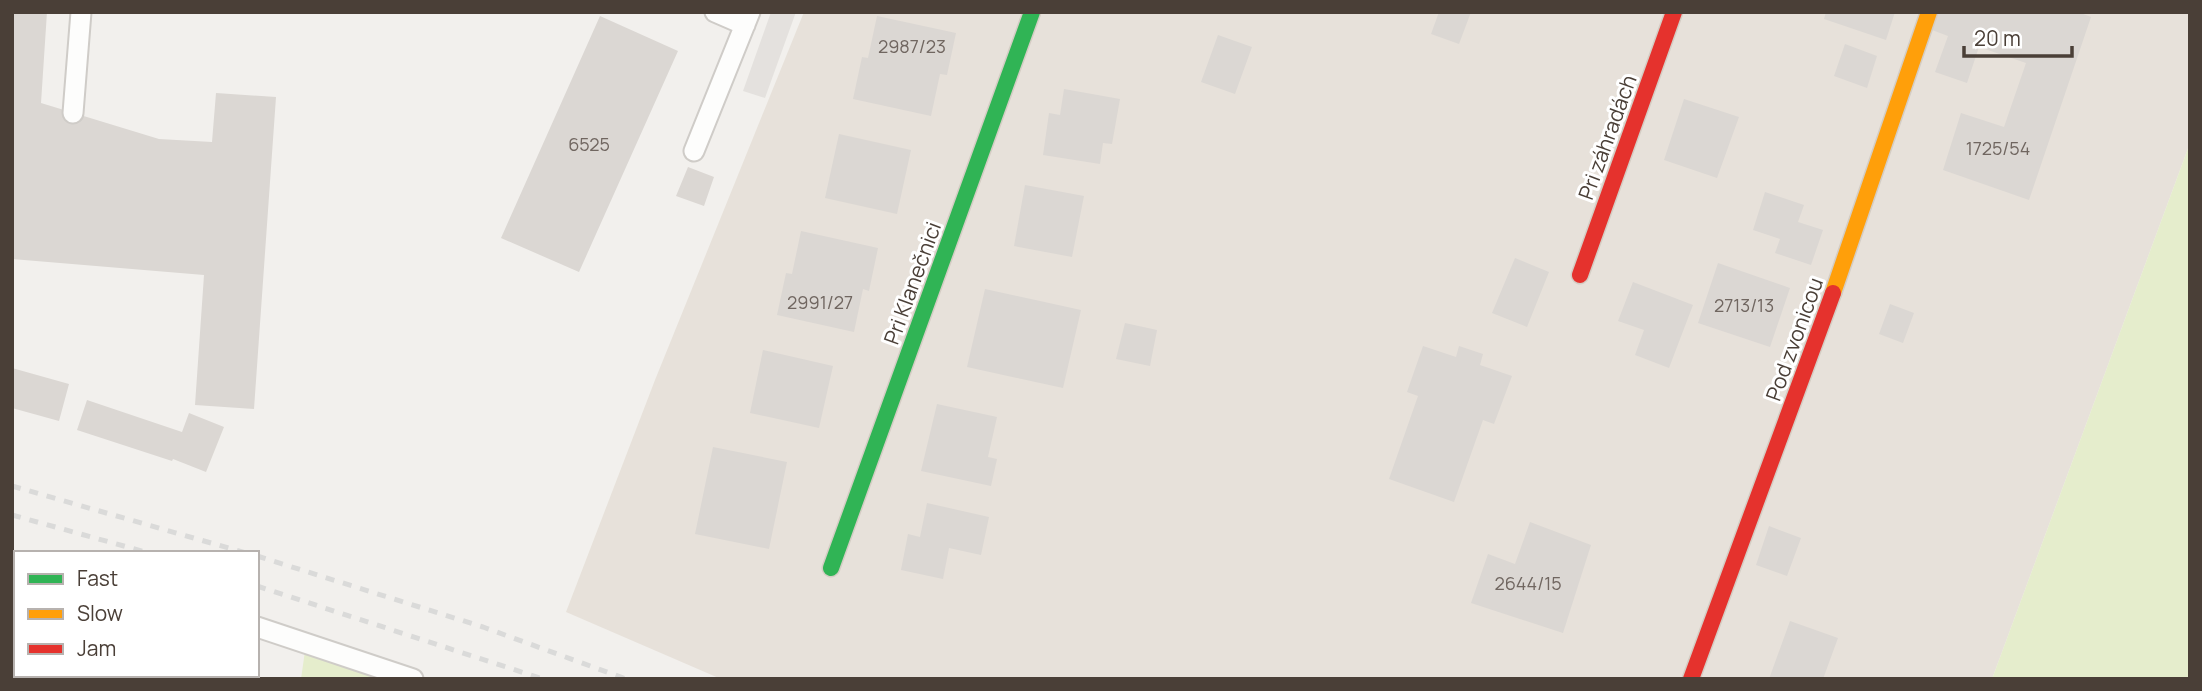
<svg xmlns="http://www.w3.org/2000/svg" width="2202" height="691" viewBox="0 0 2202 691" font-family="Manrope,sans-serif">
  <rect width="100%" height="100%" fill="#f2f0ed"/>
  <path fill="#e7e1da" d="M 804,12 L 2190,12 L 2190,143 L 1992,679 L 721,679 L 566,612 L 655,380 Z"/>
  <path fill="#e5edcc" d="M 2190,143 L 2190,679 L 1992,679 Z
    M 12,597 L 16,599 L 16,675 L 125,675 L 124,679 L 12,679 Z
    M 305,651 L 382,679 L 301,679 Z"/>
  <path fill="#e4e1de" d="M 771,12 L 796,12 L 765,98 L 743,91 Z"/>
  <path fill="#dbd7d3" d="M 12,12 L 47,12 L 41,103 L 159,139 L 212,142 L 216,93 L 276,97 L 254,409 L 195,405 L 204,275 L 12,259 Z
    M 1439,12 L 1471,12 L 1459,44 L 1431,34 Z
    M 1826,12 L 1895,12 L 1886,40 L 1824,19 Z
    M 1939,12 L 2078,12 L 2091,17 L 2029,200 L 1943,170 L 1961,113 L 2004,127 L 2026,63 L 1979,47 L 1967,83 L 1935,72 L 1948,36 L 1932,30 Z
    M 600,16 L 678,51 L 579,272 L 501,238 Z
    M 877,16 L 956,33 L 947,75 L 940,74 L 931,116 L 853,99 L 862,57 L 868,58 Z
    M 1218,35 L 1252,47 L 1235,94 L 1201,82 Z
    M 1845,44 L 1877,56 L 1867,88 L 1834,76 Z
    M 1064,89 L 1120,99 L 1112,144 L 1103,143 L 1100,164 L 1043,155 L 1049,113 L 1060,115 Z
    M 1684,99 L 1739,117 L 1717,178 L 1664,160 Z
    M 839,134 L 911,150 L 897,214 L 825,198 Z
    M 688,167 L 714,177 L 704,206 L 676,196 Z
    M 1025,185 L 1084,196 L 1072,257 L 1014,246 Z
    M 1765,192 L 1804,205 L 1798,222 L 1823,230 L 1811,265 L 1775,253 L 1780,239 L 1753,230 Z
    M 801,231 L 878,248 L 869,291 L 863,289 L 854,332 L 777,315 L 786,273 L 792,274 Z
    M 1515,258 L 1549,272 L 1527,327 L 1492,313 Z
    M 1718,263 L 1790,288 L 1770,347 L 1698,323 Z
    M 1633,282 L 1693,305 L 1669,368 L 1635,355 L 1644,330 L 1618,321 Z
    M 985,289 L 1081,310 L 1063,388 L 967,367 Z
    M 1890,304 L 1914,313 L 1903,343 L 1879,334 Z
    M 1125,323 L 1157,330 L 1150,366 L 1116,359 Z
    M 1423,346 L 1456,357 L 1459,346 L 1483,354 L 1480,365 L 1512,376 L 1494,424 L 1483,420 L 1454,502 L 1389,479 L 1418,396 L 1407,392 Z
    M 763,350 L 833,366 L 819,428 L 750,413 Z
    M 12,368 L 69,384 L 59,421 L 12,408 Z
    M 87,400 L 182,432 L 189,413 L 224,427 L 206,472 L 173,459 L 172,461 L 77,430 Z
    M 937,404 L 997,417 L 988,457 L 997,459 L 991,486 L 921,471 Z
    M 713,447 L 787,462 L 769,549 L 695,534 Z
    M 927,503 L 989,517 L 981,555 L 949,548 L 943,579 L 901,570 L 908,534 L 920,537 Z
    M 1530,522 L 1591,545 L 1563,633 L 1471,603 L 1488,554 L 1515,564 Z
    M 1769,526 L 1801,538 L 1787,576 L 1756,565 Z
    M 1790,621 L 1838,638 L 1823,679 L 1769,679 Z"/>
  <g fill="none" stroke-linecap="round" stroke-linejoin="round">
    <defs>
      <path id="lane" d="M 715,12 L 745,25
        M 73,113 L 81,12
        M 694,151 L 750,12
        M 257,627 L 413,679"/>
      <path id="fast" d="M 831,568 L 1032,12"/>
      <path id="slow" d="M 1833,293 L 1929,12"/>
      <path id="jam" d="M 1580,275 L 1674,12
        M 1691,679 L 1833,293"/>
    </defs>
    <use href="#lane" stroke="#cfccc8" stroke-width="23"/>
    <use href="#fast" stroke="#d4cdc4" stroke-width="19"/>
    <use href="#slow" stroke="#d4cdc4" stroke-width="19"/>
    <use href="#jam" stroke="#d4cdc4" stroke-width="19"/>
    <use href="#lane" stroke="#fdfdfc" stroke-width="19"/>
    <use href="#fast" stroke="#30b455" stroke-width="16"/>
    <use href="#slow" stroke="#ff9f0a" stroke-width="16"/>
    <use href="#jam" stroke="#e5322d" stroke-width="16"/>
    <path stroke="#dadad9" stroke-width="5" stroke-dasharray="9 9" stroke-linecap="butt" d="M 12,486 L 246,553
      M 12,515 L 149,553
      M 257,556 L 483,627 L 626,679
      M 257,586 L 543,679"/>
  </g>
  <g text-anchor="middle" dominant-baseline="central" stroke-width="6" stroke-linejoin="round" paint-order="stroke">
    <g font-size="18" fill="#706660">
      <text x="912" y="46">2987/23</text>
      <text x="589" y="144">6525</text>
      <text x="1998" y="148">1725/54</text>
      <text x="820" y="302">2991/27</text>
      <text x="1744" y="305">2713/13</text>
      <text x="1528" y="583">2644/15</text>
    </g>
    <g font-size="21" fill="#4a3f37" stroke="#fff">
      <text transform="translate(1607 137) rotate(-70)">Pri záhradách</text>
      <text transform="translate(912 283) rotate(-70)">Pri Klanečnici</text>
      <text transform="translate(1794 339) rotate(-70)">Pod zvonicou</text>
    </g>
  </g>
  <rect width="2202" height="691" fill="none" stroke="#4a3f37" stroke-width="28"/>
  <rect x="14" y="551" width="245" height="126" fill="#ffffff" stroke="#b7b2af" stroke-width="2"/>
  <rect x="28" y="574" width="35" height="10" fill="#30b455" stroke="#b7b2af" stroke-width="2"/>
  <text x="77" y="586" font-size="21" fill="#4a3f37">Fast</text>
  <rect x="28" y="609" width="35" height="10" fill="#ff9f0a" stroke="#b7b2af" stroke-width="2"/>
  <text x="77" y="621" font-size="21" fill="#4a3f37">Slow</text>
  <rect x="28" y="644" width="35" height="10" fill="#e5322d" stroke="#b7b2af" stroke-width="2"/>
  <text x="77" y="656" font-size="21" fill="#4a3f37">Jam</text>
  <path d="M1964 46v10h108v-10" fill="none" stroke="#4a3f37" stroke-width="3.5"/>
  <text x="1974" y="46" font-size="21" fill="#4a3f37" stroke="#ffffff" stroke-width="5" paint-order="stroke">20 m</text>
</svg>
